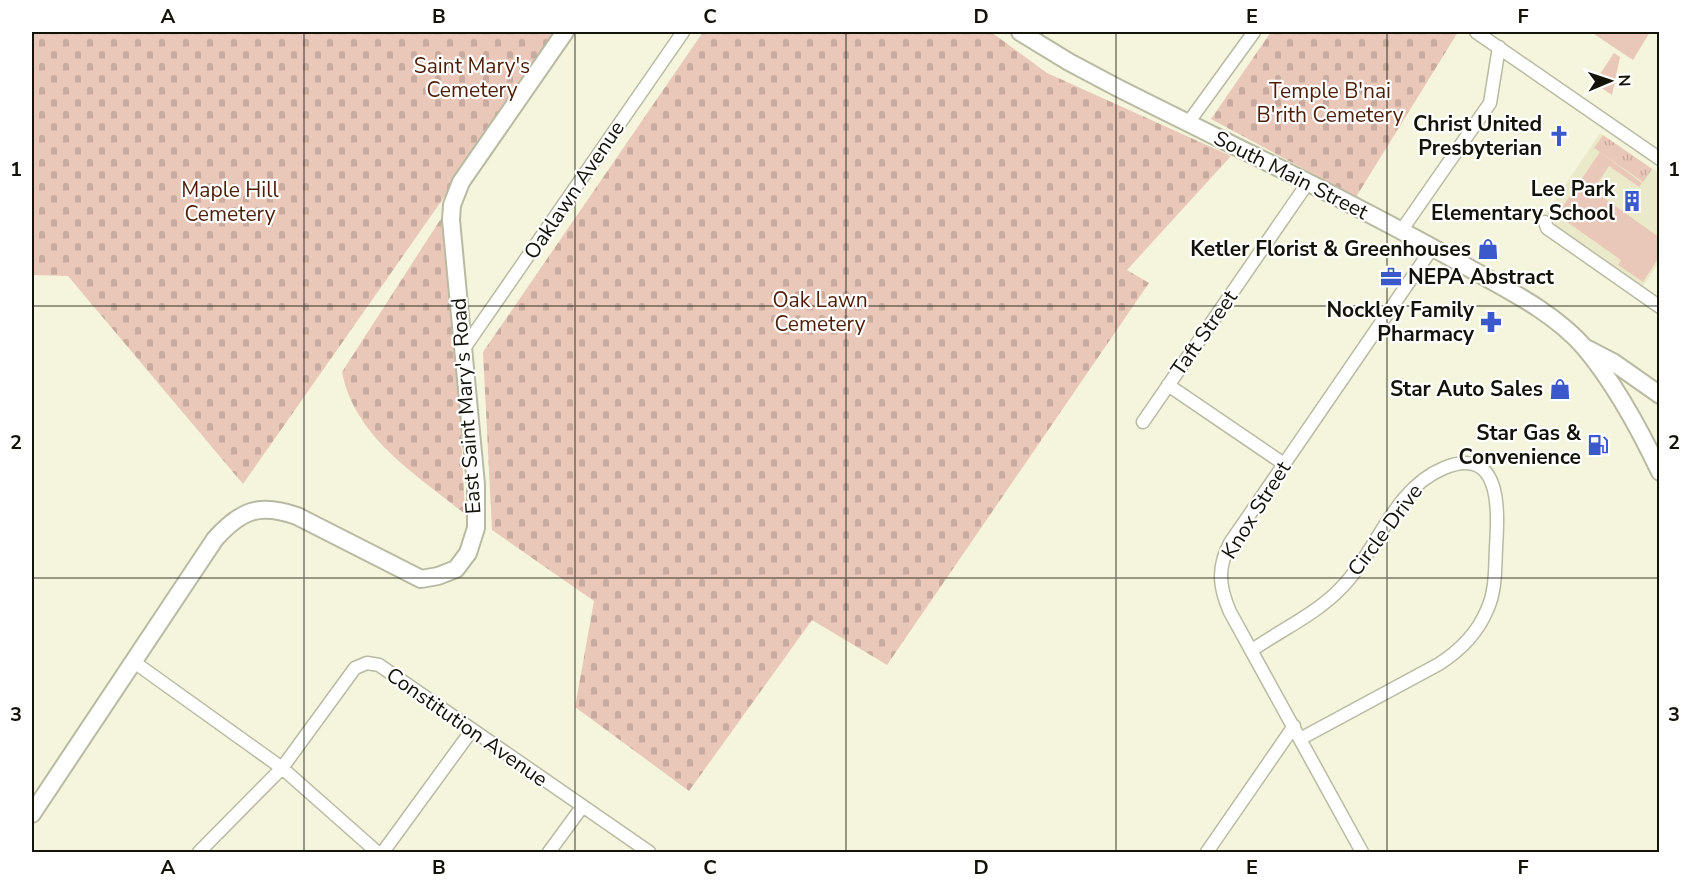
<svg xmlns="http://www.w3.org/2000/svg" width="1691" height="884" viewBox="0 0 1691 884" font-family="'Nunito Sans',sans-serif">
  <defs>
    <pattern id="grass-tufts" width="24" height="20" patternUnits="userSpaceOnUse" patternTransform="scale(1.5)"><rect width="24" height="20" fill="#eac8b9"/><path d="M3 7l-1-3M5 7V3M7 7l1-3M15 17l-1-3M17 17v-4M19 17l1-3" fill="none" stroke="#c8ab9e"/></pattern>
    <pattern id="cemetery-stones" width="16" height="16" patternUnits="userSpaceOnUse" patternTransform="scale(1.5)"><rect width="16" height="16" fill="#eac8b9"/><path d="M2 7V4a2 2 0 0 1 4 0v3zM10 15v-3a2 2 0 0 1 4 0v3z" fill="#c8ab9e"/></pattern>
  </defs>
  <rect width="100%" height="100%" fill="#f4f5dc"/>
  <path fill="#eaeaca" d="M 1600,133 L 1659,173 L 1659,262 L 1641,289 L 1541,221 Z"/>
  <path fill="url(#grass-tufts)" d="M 1603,135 L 1652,169 L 1643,182 L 1594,148 Z"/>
  <path fill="url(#cemetery-stones)" d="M 32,32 L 560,32 L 243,484 L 68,276 L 32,275 Z
    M 703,32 L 991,32 L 1047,73 L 1231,156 L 1127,270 L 1149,283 L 887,665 L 812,620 L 689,791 L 575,707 L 594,601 L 492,530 L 483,352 Z
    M 1271,32 L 1458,32 L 1356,197 L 1211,119 Z
    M 442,217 L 459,394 L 465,514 C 416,474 355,438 342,372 Z"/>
  <path fill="#eac8b9" d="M 1591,32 L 1650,32 L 1633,60 Z
    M 1614,53 L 1620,57 L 1612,95 L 1594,83 Z
    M 1600,152 L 1642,183 L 1639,187 L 1609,166 L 1593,190 L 1656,235 L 1659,231 L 1659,257 L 1643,282 L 1618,265 L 1621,260 L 1557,215 Z"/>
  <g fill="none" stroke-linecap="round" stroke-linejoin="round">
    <defs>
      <path id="street" d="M 1476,32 L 1660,159
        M 1188,123 L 1254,32
        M 1545,222 L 1547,228 L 1660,307
        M 1401,231 L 1490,103 L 1499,47
        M 465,347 L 683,32
        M 1168,385 L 1284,464
        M 1143,422 L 1307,184
        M 1252,650 C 1281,630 1318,613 1342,587 C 1378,550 1393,489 1444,468 C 1503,444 1498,513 1496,548 C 1495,569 1496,591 1487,610 C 1478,632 1459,651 1439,664 L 1300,739
        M 134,662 L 282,768 L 377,852
        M 199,852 L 282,768 L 355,668 L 367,663 L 379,665 L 649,852
        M 383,852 L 472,730
        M 549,852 L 582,807
        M 1207,852 L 1294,726
        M 1362,852 L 1230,612 C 1219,587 1217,568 1230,543 L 1433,247"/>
      <path id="secondary" d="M 1020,32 L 1069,62 L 1118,88 C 1235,147 1355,203 1469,268 C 1508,290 1555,313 1585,348 C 1615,384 1640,430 1660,472
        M 1588,349 L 1613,362 L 1660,395
        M 32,814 L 215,539 C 241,510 259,503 297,516 L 421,579 L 438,576 L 456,569 L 468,553 L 476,528 L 476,485 L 451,220 L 452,205 L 461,182 L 565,32"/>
    </defs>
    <use href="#street" stroke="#b9baa2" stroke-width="15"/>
    <use href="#secondary" stroke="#b9baa2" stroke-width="20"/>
    <use href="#street" stroke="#fff" stroke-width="12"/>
    <use href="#secondary" stroke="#fff" stroke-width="16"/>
  </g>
  <path fill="none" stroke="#13130a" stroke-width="1.5" stroke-opacity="0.55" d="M 304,32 L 304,852M 575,32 L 575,852M 846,32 L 846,852M 1116,32 L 1116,852M 1387,32 L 1387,852M 32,306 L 1660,306M 32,578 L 1660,578"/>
  <defs>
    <symbol id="church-bare" viewBox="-9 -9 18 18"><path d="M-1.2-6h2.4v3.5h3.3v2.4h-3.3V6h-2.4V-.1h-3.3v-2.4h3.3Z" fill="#3c59cb" stroke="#fff" stroke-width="2.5" paint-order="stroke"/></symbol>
    <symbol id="building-bare" viewBox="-9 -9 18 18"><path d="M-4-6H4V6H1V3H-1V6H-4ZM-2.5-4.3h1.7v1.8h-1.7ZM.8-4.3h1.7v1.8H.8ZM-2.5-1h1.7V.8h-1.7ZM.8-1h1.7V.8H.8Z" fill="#3c59cb" stroke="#fff" stroke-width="2.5" paint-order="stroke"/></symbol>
    <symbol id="shop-bare" viewBox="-9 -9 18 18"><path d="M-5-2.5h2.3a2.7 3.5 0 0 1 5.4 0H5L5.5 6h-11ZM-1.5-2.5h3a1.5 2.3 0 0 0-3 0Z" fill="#3c59cb" stroke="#fff" stroke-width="2.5" paint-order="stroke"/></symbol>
    <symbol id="office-bare" viewBox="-9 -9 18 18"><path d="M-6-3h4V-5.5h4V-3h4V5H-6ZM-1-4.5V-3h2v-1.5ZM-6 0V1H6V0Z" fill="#3c59cb" stroke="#fff" stroke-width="2.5" paint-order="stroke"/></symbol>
    <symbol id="pharmacy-bare" viewBox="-9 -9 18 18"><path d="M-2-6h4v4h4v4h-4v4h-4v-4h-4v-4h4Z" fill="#3c59cb" stroke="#fff" stroke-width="2.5" paint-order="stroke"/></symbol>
    <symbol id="fuel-bare" viewBox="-9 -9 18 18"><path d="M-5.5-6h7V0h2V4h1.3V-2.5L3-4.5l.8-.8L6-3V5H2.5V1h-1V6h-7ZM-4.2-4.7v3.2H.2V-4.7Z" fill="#3c59cb" stroke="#fff" stroke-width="2.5" paint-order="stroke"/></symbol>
  </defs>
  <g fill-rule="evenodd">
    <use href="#church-bare" x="1544" y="121" width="30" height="30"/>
    <use href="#building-bare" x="1617" y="186" width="30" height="30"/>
    <use href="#shop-bare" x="1473" y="234" width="30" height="30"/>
    <use href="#office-bare" x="1376" y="262" width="30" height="30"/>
    <use href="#pharmacy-bare" x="1476" y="307" width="30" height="30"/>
    <use href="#shop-bare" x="1545" y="374" width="30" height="30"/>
    <use href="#fuel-bare" x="1583" y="430" width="30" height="30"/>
  </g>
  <g text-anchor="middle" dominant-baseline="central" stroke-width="4.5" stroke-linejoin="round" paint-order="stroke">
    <g font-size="21" fill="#4e1f08" stroke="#fff">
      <text x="472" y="66">Saint Mary's<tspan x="472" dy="24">Cemetery</tspan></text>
      <text x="1330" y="91">Temple B'nai<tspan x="1330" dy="24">B'rith Cemetery</tspan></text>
      <text x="230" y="190">Maple Hill<tspan x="230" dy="24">Cemetery</tspan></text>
      <text x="820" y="300">Oak Lawn<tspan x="820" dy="24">Cemetery</tspan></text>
    </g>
    <g font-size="21" font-weight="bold" fill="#13130a" stroke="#fff" text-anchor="end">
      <text x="1542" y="124">Christ United<tspan x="1542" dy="24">Presbyterian</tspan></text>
      <text x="1615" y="189">Lee Park<tspan x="1615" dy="24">Elementary School</tspan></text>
      <text x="1471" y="249">Ketler Florist &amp; Greenhouses</text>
      <text x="1408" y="277" text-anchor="start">NEPA Abstract</text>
      <text x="1474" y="310">Nockley Family<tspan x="1474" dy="24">Pharmacy</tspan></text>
      <text x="1543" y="389">Star Auto Sales</text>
      <text x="1581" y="433">Star Gas &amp;<tspan x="1581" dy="24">Convenience</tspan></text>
    </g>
    <g font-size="21" fill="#13130a" stroke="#fff">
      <text transform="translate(1291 175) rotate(27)">South Main Street</text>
      <text transform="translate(574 190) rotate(-56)">Oaklawn Avenue</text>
      <text transform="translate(1204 333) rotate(-55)">Taft Street</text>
      <text transform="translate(466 406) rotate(-94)">East Saint Mary's Road</text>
      <text transform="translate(1256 510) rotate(-58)">Knox Street</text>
      <text transform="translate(1385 530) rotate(-53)">Circle Drive</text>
      <text transform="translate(467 727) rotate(35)">Constitution Avenue</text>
    </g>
  </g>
  <rect width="1691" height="884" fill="none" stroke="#ffffff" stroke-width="66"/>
  <g transform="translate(1610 81) rotate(88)" stroke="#ffffff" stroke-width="4.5" paint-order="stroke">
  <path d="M0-4.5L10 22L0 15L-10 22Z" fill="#13130a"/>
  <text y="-9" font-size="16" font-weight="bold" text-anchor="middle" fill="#13130a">N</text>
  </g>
  <rect x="33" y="33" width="1625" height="818" fill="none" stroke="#13130a" stroke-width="2"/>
  <g font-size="20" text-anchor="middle" font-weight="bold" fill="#13130a">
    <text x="168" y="23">A</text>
    <text x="439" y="23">B</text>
    <text x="710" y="23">C</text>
    <text x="981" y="23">D</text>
    <text x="1252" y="23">E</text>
    <text x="1523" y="23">F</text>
    <text x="16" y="176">1</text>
    <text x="1674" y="176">1</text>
    <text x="16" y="449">2</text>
    <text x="1674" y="449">2</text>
    <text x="16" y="721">3</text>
    <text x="1674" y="721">3</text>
    <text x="168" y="874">A</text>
    <text x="439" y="874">B</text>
    <text x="710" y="874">C</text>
    <text x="981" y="874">D</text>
    <text x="1252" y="874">E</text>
    <text x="1523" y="874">F</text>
  </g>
</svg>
